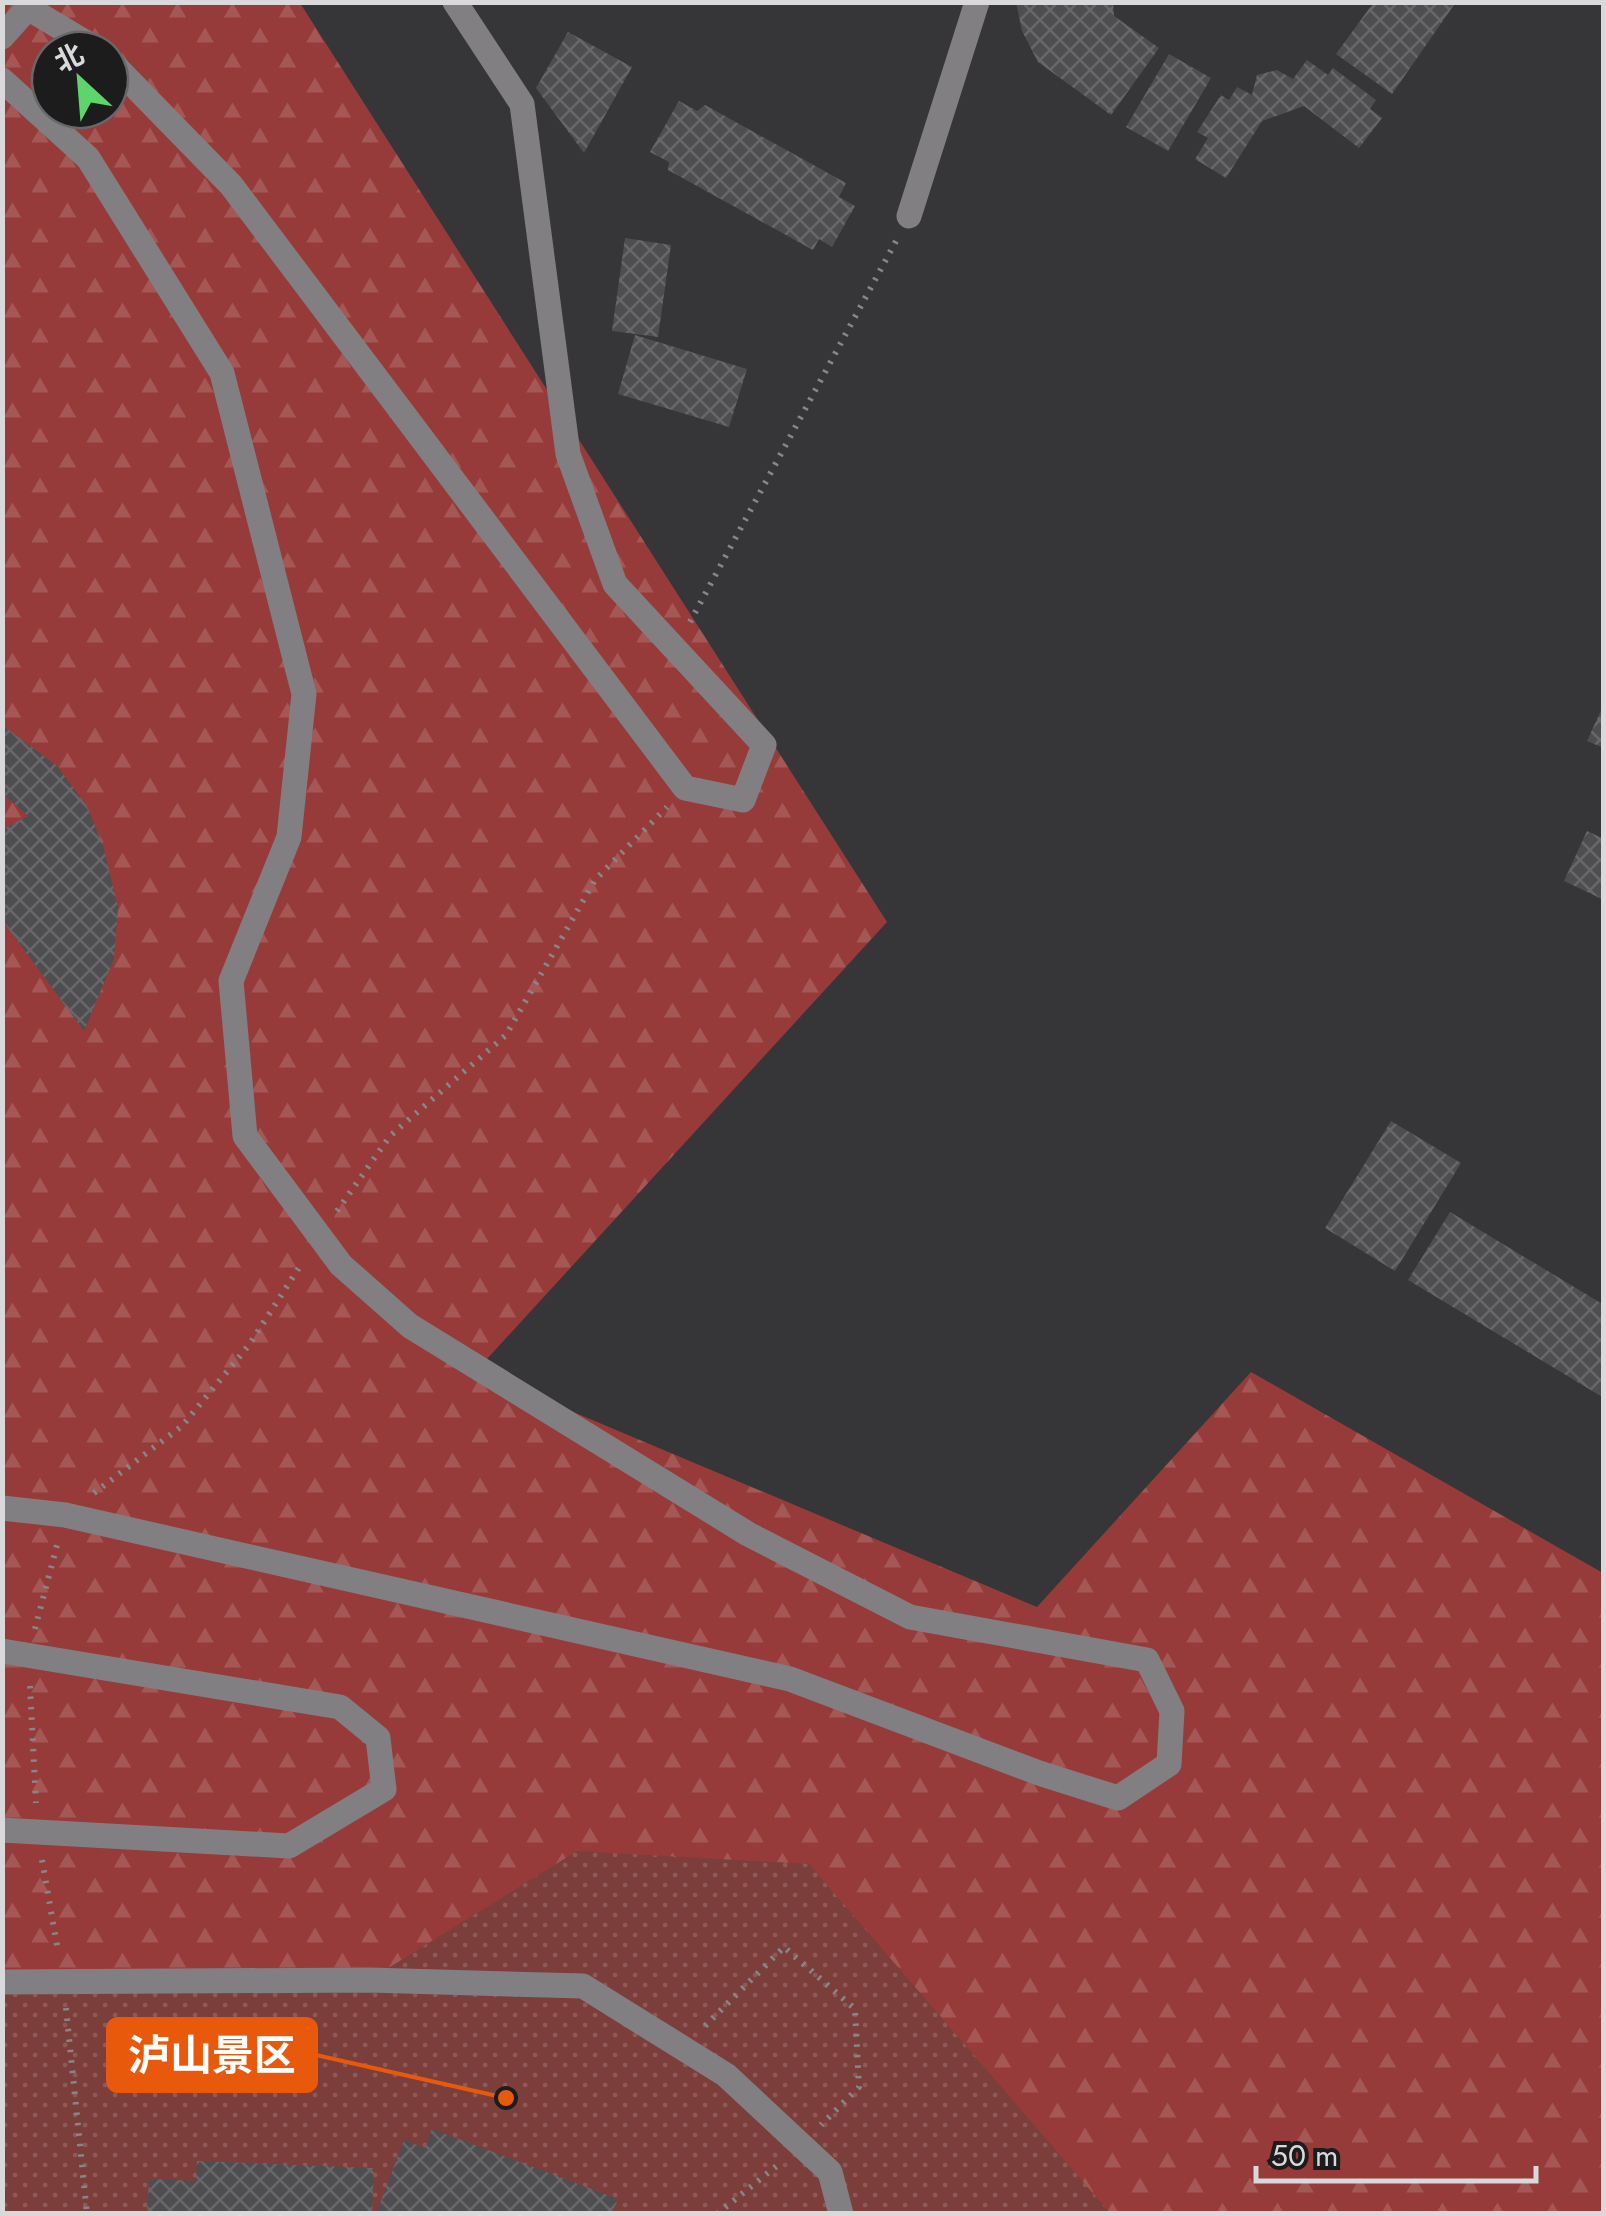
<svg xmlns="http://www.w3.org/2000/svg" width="1606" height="2216" viewBox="0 0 1606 2216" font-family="Jost,'Noto Sans SC',sans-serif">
  <defs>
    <pattern id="forest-firs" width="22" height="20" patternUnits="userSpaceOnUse" patternTransform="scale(2.5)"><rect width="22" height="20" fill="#963b39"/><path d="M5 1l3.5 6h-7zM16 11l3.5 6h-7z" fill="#a45755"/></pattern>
    <pattern id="park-dots" width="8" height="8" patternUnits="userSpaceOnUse" patternTransform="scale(2.5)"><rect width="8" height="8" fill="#7c3e3b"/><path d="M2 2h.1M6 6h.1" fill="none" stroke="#8e5957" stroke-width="1.8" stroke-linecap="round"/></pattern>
    <pattern id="building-cross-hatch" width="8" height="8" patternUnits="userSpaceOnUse" patternTransform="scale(2.5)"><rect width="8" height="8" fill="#4e4e51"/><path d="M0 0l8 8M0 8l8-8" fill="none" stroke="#676769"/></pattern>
  </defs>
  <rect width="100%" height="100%" fill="#363537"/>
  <path fill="url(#forest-firs)" fill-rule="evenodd" d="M 3,3 L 300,3 L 887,922 L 476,1371 L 1037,1607 L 1251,1372 L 1603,1573 L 1603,2213 L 3,2214 ZM 50,50 L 110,50 L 110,110 L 50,110 Z"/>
  <path fill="url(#park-dots)" d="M 577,1851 L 809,1864 L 1110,2213 L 3,2213 L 2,1982 L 369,1980 Z"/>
  <path fill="url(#building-cross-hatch)" d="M 1016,2 L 1113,2 L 1114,16 L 1159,48 L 1111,115 L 1038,62 L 1022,31 Z
    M 1374,2 L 1456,2 L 1392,94 L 1336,54 Z
    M 568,32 L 632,67 L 584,153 L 536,88 Z
    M 1169,54 L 1211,78 L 1168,151 L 1126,127 Z
    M 1307,60 L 1328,75 L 1333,68 L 1376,100 L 1370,109 L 1382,118 L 1359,148 L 1304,106 L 1262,121 L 1226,178 L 1195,159 L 1208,138 L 1197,132 L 1221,95 L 1229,100 L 1237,87 L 1252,95 L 1257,75 L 1277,70 L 1293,79 Z
    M 679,101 L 697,111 L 705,105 L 846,183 L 839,197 L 855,206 L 832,247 L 819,239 L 813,250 L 668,170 L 669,162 L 650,152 Z
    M 625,238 L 671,245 L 658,337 L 612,331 Z
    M 635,335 L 747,369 L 729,427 L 618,394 Z
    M 1604,704 L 1604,748 L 1587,741 Z
    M 2,725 L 57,766 L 87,806 L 103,845 L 118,907 L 114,959 L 84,1031 L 2,920 L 2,830 L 28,816 L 2,793 Z
    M 1587,831 L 1604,839 L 1604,900 L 1564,881 Z
    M 1391,1121 L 1461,1163 L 1395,1271 L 1325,1228 Z
    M 1450,1212 L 1604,1305 L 1604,1398 L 1408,1280 Z
    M 432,2129 L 618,2199 L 612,2214 L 376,2214 L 404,2140 L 425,2148 Z
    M 197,2161 L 374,2168 L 372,2214 L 147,2214 L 149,2179 L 196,2181 Z"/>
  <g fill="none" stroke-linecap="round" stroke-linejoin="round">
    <path stroke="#878688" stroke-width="6" stroke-dasharray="2.5 8" stroke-linecap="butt" d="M 690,622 L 896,241
      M 337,1211 L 390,1136 L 506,1035 L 595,880 L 667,807
      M 94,1493 L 182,1426 L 249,1345 L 302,1263
      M 35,1629 L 57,1545
      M 30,1686 L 36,1803
      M 42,1860 L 58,1951
      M 66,2008 L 87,2214
      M 705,2026 L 784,1947 L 855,2009 L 859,2087 L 821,2125
      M 717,2214 L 779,2164"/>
    <path stroke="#817f82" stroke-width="25" d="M 2,37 L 28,8 L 98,50
      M 110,61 L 231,185 L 685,788 L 743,800 L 764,745 L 615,584 L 568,454 L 522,104 L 455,2
      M 2,80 L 88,158 L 222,373 L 304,694 L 289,837 L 231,981 L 245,1136 L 341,1265 L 410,1326 L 748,1534 L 910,1617 L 1147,1660 L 1172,1711 L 1169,1764 L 1118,1798 L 1039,1773 L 790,1679 L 65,1515 L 2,1508
      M 909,216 L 977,2
      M 2,1651 L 340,1707 L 378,1738 L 384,1789 L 289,1846 L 2,1830
      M 2,1982 L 369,1980 L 583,1986 L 726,2075 L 830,2172 L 841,2214"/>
  </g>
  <path fill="none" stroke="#e8590c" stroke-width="4" d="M506 2098L316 2055"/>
  <circle fill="#e8590c" stroke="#1d1c1d" stroke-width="4" cx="506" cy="2098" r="10"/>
  <rect fill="#e8590c" stroke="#e8590c" stroke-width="4" x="108" y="2019" width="208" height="72" rx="10"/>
  <g font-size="42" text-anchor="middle" font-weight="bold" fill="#fff">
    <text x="212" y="2070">泸山景区</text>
  </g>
  <rect width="1606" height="2216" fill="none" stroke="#d9d8da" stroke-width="10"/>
  <g transform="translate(80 80) rotate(334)"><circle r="48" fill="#1d1c1d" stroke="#686769" stroke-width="2.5"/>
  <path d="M0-8L18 38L0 25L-18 38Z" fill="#5ed56c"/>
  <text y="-15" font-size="28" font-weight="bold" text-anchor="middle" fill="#d9d8da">北</text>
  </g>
  <path d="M1256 2166v15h280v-15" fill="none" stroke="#d9d8da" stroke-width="5"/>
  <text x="1271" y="2166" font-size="30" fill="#d9d8da" stroke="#1d1c1d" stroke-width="8" paint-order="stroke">50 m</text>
</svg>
